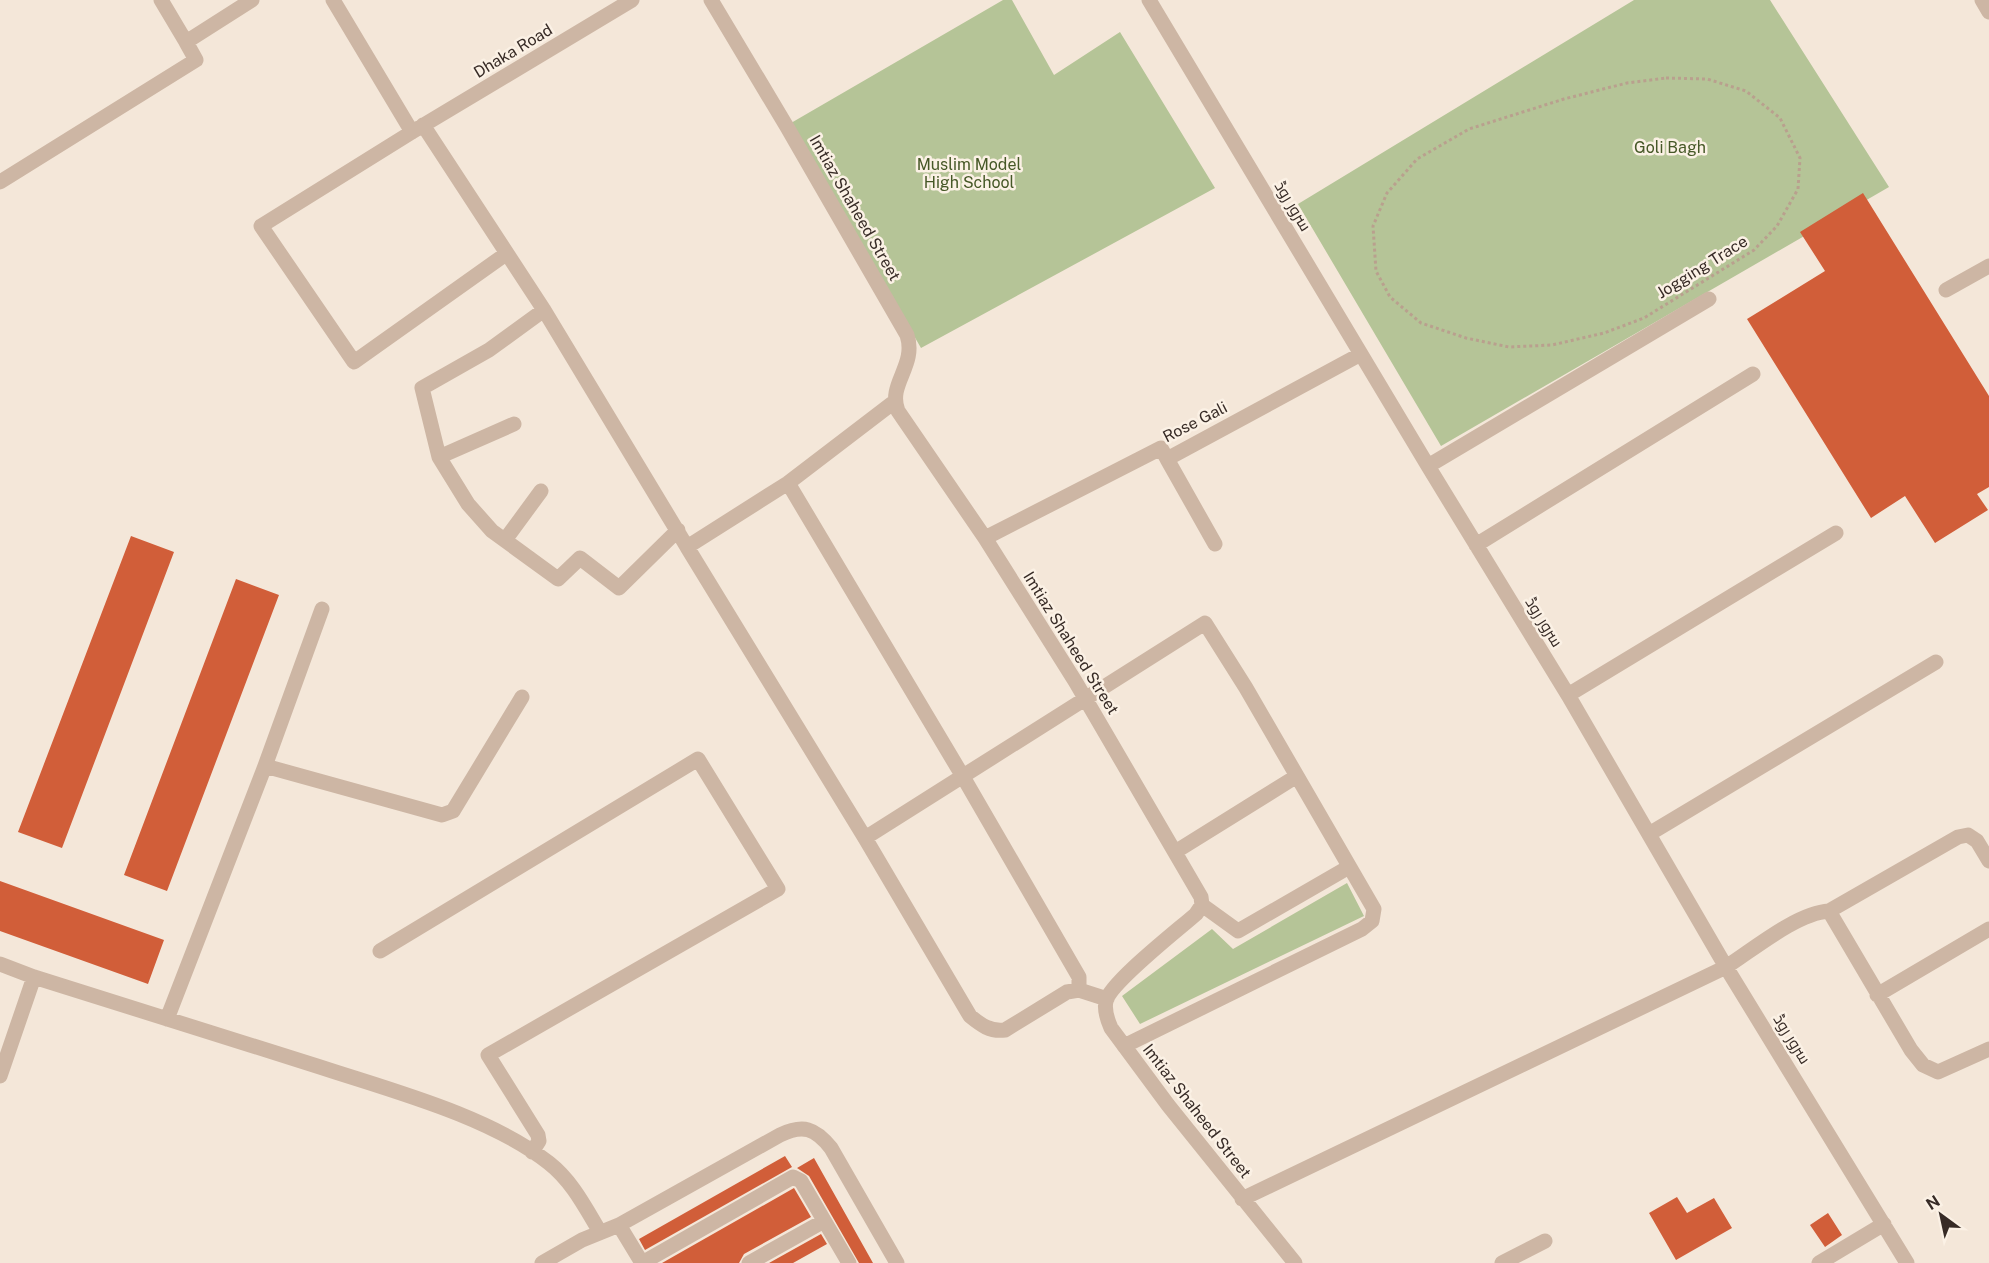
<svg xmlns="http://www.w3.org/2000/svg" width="1989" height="1263" viewBox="0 0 1989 1263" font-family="'Public Sans',Cairo,sans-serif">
  <rect width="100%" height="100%" fill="#f4e7d9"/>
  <path fill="#b5c497" d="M 1003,0 L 1012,0 L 1054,75 L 1120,32 L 1215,188 L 921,348 L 791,123 Z
    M 1634,0 L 1770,0 L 1889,187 L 1441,446 L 1298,204 Z
    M 1347,883 L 1364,916 L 1140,1024 L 1122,996 L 1212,929 L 1233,949 Z"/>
  <path fill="#d15e39" d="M 1863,193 L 1989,396 L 1989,487 L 1977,494 L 1988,510 L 1935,543 L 1905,496 L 1871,518 L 1747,319 L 1825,271 L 1800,232 Z
    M 131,536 L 174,552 L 62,848 L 18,832 Z
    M 236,579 L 279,595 L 167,891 L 124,875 Z
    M 0,881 L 164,940 L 148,984 L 0,931 Z
    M 785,1156 L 792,1167 L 645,1250 L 639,1239 Z
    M 814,1158 L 873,1263 L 859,1263 L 809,1176 L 797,1168 Z
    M 794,1188 L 811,1217 L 744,1254 L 739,1263 L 662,1263 Z
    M 1677,1197 L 1687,1213 L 1714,1198 L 1732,1228 L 1676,1260 L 1649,1213 Z
    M 1828,1213 L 1842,1235 L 1825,1247 L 1810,1225 Z
    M 821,1234 L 827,1244 L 793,1263 L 769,1263 Z"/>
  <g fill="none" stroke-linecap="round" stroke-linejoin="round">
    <path stroke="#b9a08e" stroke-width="3" stroke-dasharray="3 3" stroke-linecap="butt" d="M 1666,78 L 1707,79 L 1746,91 L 1780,118 L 1800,158 L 1798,189 L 1777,226 L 1754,250 L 1644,318 L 1604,333 L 1552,345 L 1509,347 L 1466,338 L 1421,323 L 1390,297 L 1376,271 L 1373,226 L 1387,193 L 1417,159 L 1469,129 L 1564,99 L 1627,83 Z"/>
    <path stroke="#cdb6a4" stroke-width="15" d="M 161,0 L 186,42 L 252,0
      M 333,0 L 412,132
      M 711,0 L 787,127 L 907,335 C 917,366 887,384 898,411 L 985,538 L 1075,681 L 1201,897 L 1202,905 L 1196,914 C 1178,930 1111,982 1106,1001 C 1104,1010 1107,1019 1111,1028 L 1168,1105 L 1295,1263
      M 1149,0 L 1428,466 L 1568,695 L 1726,967 L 1907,1263
      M 1982,0 L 1989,12
      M 423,125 L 544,310 L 687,547 L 788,483 L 894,402
      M 0,182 L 196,60 L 186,42
      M 506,254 L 354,362 L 261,226 L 412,132 L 632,0
      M 1946,290 L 1989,266
      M 544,310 L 489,350 L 422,388 L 439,457 L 468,504 L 492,531 L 558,579 L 580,558 L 619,588 L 678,530
      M 439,457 L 514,424
      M 1167,459 L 1215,544
      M 1428,466 L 1709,299
      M 788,483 L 962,775 L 1079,977 L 1079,990
      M 985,538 L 1161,448 L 1167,459 L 1361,354
      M 505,540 L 541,491
      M 1476,545 L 1753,374
      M 687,547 L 865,838 L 970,1016 C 981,1025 990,1032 1005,1030 L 1067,992 L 1079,990 L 1107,999
      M 1568,695 L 1836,533
      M 265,766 L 442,815 L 453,811 L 522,697
      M 1649,834 L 1936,662
      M 865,838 L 1205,623 L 1246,688 L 1374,909 L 1372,921 L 1362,929 L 1124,1046
      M 1175,852 L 1297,776
      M 1202,905 L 1238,931 L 1349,867
      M 1829,911 L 1958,837 L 1968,835 L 1977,841 L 1989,861
      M 380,951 L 698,759 L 778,889 L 488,1055 L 538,1135 L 539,1141 L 532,1152
      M 0,964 L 34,977 C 129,1007 224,1037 320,1067 C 393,1091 489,1116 549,1163 C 572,1181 585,1207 600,1232
      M 1877,995 L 1989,929
      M 167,1019 L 265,766 L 322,609
      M 0,1076 L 34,977
      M 1242,1199 L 1726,967 C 1754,949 1797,913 1829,911 L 1911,1050 L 1923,1065 L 1938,1072 L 1989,1049
      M 619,1225 L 642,1263
      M 542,1263 L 582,1240 L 619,1225 L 780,1135 C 803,1124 815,1128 831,1148 L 897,1263
      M 642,1263 L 793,1177 L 801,1181 L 849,1263
      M 749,1263 L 824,1221
      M 1502,1263 L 1545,1241
      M 1819,1263 L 1884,1224"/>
  </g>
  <g text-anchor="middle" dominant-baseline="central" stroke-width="5" stroke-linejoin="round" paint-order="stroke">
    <g font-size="16" fill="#372b26" stroke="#fbf1e5">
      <text transform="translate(513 51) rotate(-31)">Dhaka Road</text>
      <text transform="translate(1293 206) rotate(59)">سرور روڈ</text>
      <text transform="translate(855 208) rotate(60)">Imtiaz Shaheed Street</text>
      <text transform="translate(1702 267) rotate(-32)">Jogging Trace</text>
      <text transform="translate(1195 422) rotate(-27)">Rose Gali</text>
      <text transform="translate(1544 622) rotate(58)">سرور روڈ</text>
      <text transform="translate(1071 643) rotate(58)">Imtiaz Shaheed Street</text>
      <text transform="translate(1792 1039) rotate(58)">سرور روڈ</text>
      <text transform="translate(1197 1111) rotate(52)">Imtiaz Shaheed Street</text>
    </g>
    <g font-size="16" fill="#465827" stroke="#fbf1e5">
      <text x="1670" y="147">Goli Bagh</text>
      <text x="969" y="164">Muslim Model<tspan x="969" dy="18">High School</tspan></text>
    </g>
  </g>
  <g transform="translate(1941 1215) rotate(327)" stroke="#fbf1e5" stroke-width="4.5" paint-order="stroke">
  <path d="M0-4.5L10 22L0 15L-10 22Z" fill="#372b26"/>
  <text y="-9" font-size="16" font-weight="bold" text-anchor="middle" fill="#372b26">N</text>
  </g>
</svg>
